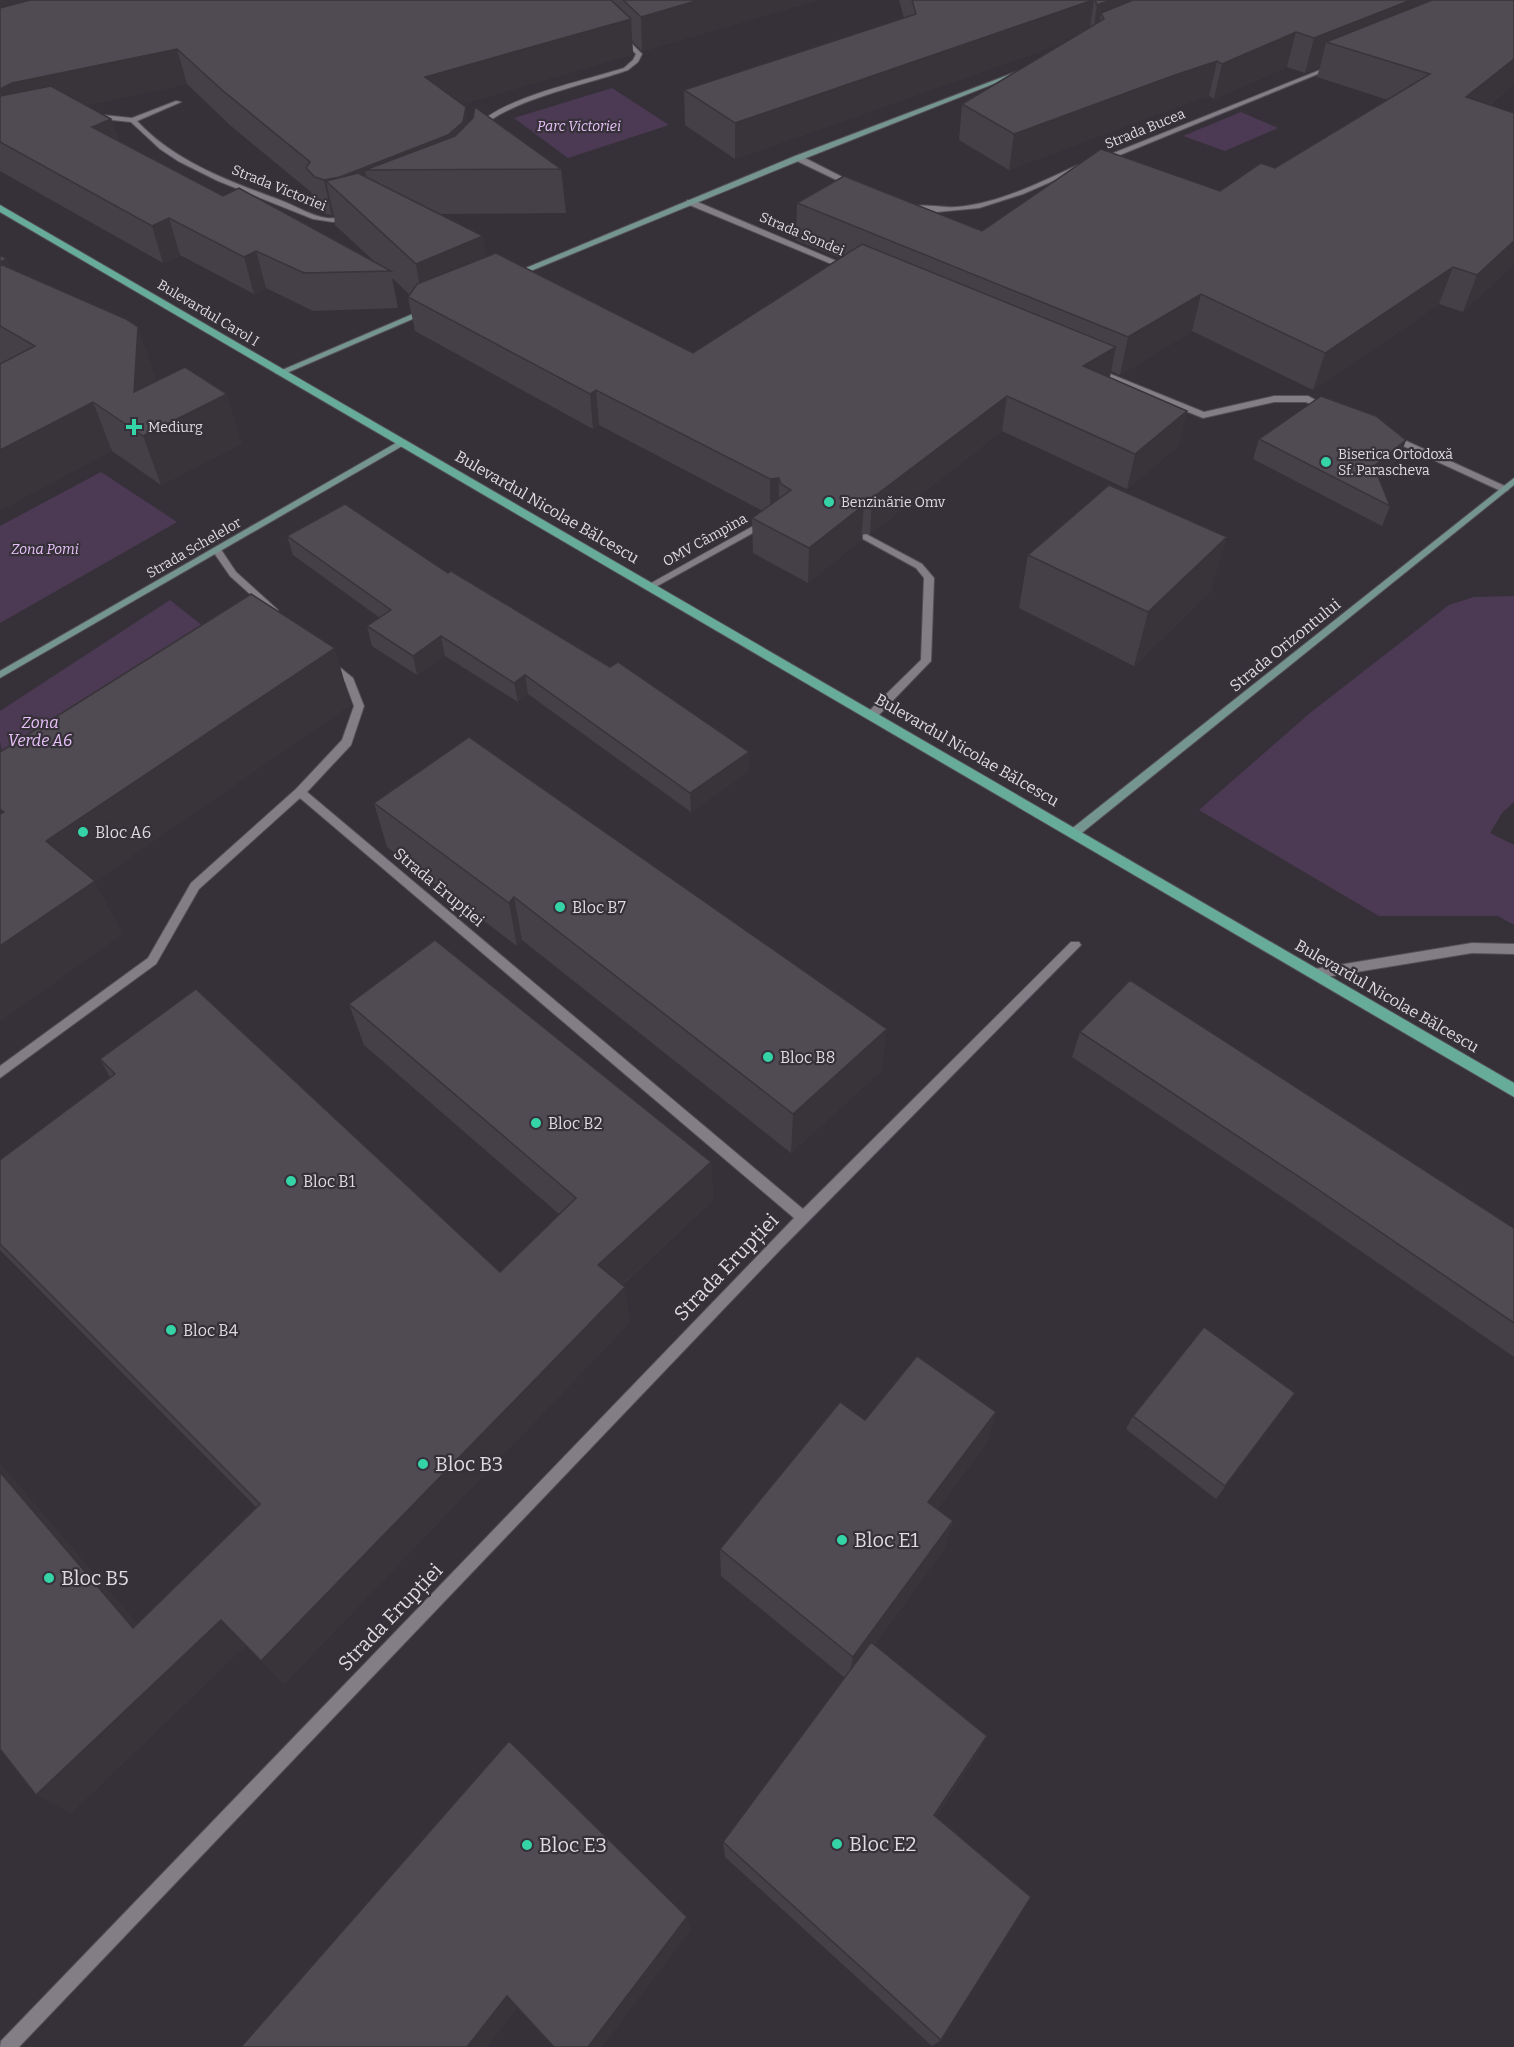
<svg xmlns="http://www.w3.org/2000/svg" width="1514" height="2047" viewBox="0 0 1514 2047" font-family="Bitter,serif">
  <rect width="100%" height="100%" fill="#363139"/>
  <path fill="#4c3a54" d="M 612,88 L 669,125 L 568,158 L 514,118 Z
    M 1241,112 L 1278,128 L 1225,151 L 1183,136 Z
    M 101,472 L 177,522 L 0,623 L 0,526 Z
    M 1514,596 L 1514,802 L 1502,813 L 1490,833 L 1514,845 L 1514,925 L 1498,916 L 1379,916 L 1199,810 L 1310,713 L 1449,605 L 1474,597 Z
    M 170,600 L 232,649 L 10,797 L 0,741 L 0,711 Z"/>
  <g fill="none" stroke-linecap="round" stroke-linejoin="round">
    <defs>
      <path id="lane" d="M 766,519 L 771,522 L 769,524 L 652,589 L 649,590 L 644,587 Z
        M 866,534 L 922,564 L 934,578 L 931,661 L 875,719 L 871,720 L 866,716 L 867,713 L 921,660 L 924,578 L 916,568 L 863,539 L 863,535 Z
        M 1472,943 L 1514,944 L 1514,954 L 1472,953 L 1314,979 L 1310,977 L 1308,974 L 1310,971 L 1314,969 Z"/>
      <path id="street" d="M 618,34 L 622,34 L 642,54 L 638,62 L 628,70 C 589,84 509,100 481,128 L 476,127 C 502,97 584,81 624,68 L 633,60 L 636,54 L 618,36 Z
        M 1330,66 L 1335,67 L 1103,162 L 1096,160 Z
        M 176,101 L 181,102 L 137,121 C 175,162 229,181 280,200 C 296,206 311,216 327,218 C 335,219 342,217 350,215 L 354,217 L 333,222 L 313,219 L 218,181 L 178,161 L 160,149 L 131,122 L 93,118 L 90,116 L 93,114 L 132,118 Z
        M 795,156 L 801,156 L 858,185 L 851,187 L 795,160 Z
        M 1078,165 L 1085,167 L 1023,194 L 979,208 L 937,212 L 911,207 C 918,203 946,208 956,207 C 999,204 1040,182 1078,165 Z
        M 687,200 L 693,200 L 853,268 L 846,270 L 687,204 Z
        M 1092,369 L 1098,369 L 1204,412 L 1274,396 L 1308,396 L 1330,408 L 1323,410 L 1306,402 L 1274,402 L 1203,418 L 1092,373 Z
        M 1391,434 L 1507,487 L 1509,489 L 1507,491 L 1501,491 L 1388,439 L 1388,435 Z
        M 217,547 L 220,548 L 236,572 L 278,610 L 278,614 L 272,614 L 230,576 L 212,550 Z
        M 332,661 L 353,678 L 364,706 L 351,745 L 307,792 L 803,1209 L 1071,942 L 1079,942 L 1081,945 L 781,1249 L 19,2047 L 0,2047 L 1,2041 L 794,1218 L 300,798 L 199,889 L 156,964 L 0,1078 L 0,1066 L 148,958 L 191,883 L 296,789 L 342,740 L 354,706 L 345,682 L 327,664 Z"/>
      <path id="secondary" d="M 1021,70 L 1026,71 L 801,160 L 516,277 L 509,275 L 795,156 Z
        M 422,310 L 429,312 L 282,375 L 275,373 Z
        M 401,440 L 404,441 L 404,445 L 0,678 L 0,671 Z
        M 1514,478 L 1514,485 L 1078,836 L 1070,836 L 1069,833 L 1070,830 Z"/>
      <path id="primary" d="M 0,205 L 1514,1083 L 1514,1097 L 0,212 Z"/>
    </defs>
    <use href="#lane" stroke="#544f56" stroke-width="2"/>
    <use href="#street" stroke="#544f56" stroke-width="2"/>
    <use href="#secondary" stroke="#544f56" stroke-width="2"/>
    <use href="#primary" stroke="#544f56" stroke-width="2"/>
    <use href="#lane" fill="#837d86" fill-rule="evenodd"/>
    <use href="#street" fill="#837d86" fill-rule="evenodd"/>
    <use href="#secondary" fill="#759590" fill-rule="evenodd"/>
    <use href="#primary" fill="#67ac99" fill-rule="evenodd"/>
  </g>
  <path fill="#454047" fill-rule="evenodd" d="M 0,0 L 818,0 L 642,51 L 632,41 L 633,54 L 462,104 L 468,123 L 561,169 L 566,213 L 439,214 L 483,236 L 486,257 L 693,353 L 840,258 L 796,240 L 797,203 L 982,231 L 1220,191 L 1275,168 L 1388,100 L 1317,77 L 1320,67 L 1305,73 L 1287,67 L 1214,99 L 1209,96 L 1168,110 L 1009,170 L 959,140 L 962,104 L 1066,42 L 735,159 L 685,125 L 684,90 L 904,18 L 899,0 L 1514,0 L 1514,84 L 1489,105 L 1514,264 L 1463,312 L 1439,304 L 1313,390 L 1192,331 L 1120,375 L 1111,371 L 1109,377 L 1187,411 L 1178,446 L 1127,489 L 1002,431 L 870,534 L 862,534 L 861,540 L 808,583 L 753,553 L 752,518 L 763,511 L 599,425 L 593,429 L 415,331 L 408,297 L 410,295 L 392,278 L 398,308 L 313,311 L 266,288 L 254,294 L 180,255 L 163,263 L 0,171 ZM 187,84 L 231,126 L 311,192 L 314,204 L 324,213 L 334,216 L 335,225 L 376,263 L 223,196 L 118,140 L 111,119 L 87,105 Z
    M 0,255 L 7,259 L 11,269 L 155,376 L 154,382 L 242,443 L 161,485 L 112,451 L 0,363 Z
    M 1259,439 L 1406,440 L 1399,459 L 1378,476 L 1390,506 L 1382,526 L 1253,459 Z
    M 287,536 L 448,573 L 749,752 L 749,771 L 691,812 L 528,694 L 518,702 L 445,656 L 417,675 L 372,646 L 367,626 L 380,618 L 293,555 Z
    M 1028,555 L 1211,591 L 1134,666 L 1019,608 Z
    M 374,803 L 882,1070 L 791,1153 L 522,940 L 517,946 L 387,847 Z
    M 349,1004 L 711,1162 L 713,1200 L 622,1285 L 630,1322 L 284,1684 L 246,1645 L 71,1813 L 138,1623 L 257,1508 L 0,1250 L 0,1160 L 110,1077 L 100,1059 L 500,1272 L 559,1214 L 364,1045 Z
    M 1080,1032 L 1514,1228 L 1514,1357 L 1297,1207 L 1072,1057 Z
    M 1295,1393 L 1216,1499 L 1126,1429 L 1133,1416 Z
    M 996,1412 L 986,1444 L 937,1509 L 953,1521 L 944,1549 L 874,1645 L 987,1736 L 976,1756 L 936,1816 L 941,2040 L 932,2046 L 725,1857 L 723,1842 L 845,1678 L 721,1576 L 720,1549 L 865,1420 Z"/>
  <path fill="#383439" d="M 0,0 L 142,0 L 0,38 Z
    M 627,0 L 818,0 L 642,51 L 641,17 Z
    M 1093,0 L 1094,0 L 1089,34 L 735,159 L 735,123 Z
    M 1111,0 L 1145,0 L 1104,19 L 1101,13 L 1097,38 L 1092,40 L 1097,5 Z
    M 1411,0 L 1486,0 L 1326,42 L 1320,67 L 1305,73 L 1314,38 Z
    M 631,19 L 633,54 L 431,113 L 425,77 Z
    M 1296,32 L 1287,67 L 1214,99 L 1222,64 Z
    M 177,49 L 187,84 L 25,119 L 0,106 L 0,89 L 12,83 Z
    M 1514,59 L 1514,84 L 1453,133 L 1466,97 Z
    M 1217,61 L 1209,96 L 1168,110 L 1009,170 L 1014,134 L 1175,75 Z
    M 466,107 L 471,143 L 365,170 L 372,204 L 326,181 L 334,216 L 332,217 L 324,180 Z
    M 111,119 L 123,155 L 92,127 Z
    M 169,218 L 180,255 L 163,263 L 152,226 Z
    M 483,236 L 490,281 L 423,305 L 416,264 Z
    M 1514,241 L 1514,264 L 1463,312 L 1477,275 Z
    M 256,251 L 266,288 L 254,294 L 244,257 Z
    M 7,259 L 26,307 L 0,270 L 0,262 Z
    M 1453,267 L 1439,304 L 1313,390 L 1325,353 Z
    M 1201,294 L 1192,331 L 1120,375 L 1128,337 Z
    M 138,327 L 155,376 L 151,432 L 227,394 L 242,443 L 161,485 L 143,436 L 134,392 Z
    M 1116,347 L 1109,382 L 1083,366 Z
    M 596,390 L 599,425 L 593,429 L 590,394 Z
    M 1007,396 L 1002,431 L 870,534 L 872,498 Z
    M 93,402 L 112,451 L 0,511 L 0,450 Z
    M 1187,411 L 1178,446 L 1127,489 L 1135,454 Z
    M 1406,440 L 1399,459 L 1367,485 L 1374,466 Z
    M 779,478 L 779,513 L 770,514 L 770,479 Z
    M 864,505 L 861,540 L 808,583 L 809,548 Z
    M 1227,537 L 1211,591 L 1134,666 L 1148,612 Z
    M 441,636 L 445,656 L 417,675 L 413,656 Z
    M 335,648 L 351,705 L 95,882 L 123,934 L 0,1022 L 0,946 L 46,841 Z
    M 525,675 L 528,694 L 518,702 L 514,683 Z
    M 749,752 L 749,771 L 691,812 L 690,793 Z
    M 514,897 L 522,940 L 517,946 L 509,903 Z
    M 887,1029 L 882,1070 L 791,1153 L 793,1114 Z
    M 711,1162 L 713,1200 L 604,1301 L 598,1265 Z
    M 625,1287 L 630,1322 L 284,1684 L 261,1661 Z
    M 996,1412 L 986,1444 L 921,1530 L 928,1502 Z
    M 0,1463 L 162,1652 L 133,1628 L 0,1472 Z
    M 953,1521 L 944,1549 L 848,1680 L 853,1657 Z
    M 221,1620 L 246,1645 L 71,1813 L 36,1795 Z
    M 987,1736 L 976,1756 L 925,1832 L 934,1815 Z
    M 687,1917 L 691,1930 L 602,2047 L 588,2047 Z
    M 507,1996 L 520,2005 L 487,2047 L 467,2047 Z"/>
  <path fill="#504a52" stroke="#383439" stroke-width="1.5" d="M 30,0 L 611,0 L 631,19 L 425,77 L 466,107 L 463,122 L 448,135 L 340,177 L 324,180 L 315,177 L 306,168 L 310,162 L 222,90 L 177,49 L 12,83 L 0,89 L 0,8 Z
    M 623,0 L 699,0 L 641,17 Z
    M 912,0 L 1093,0 L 735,123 L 684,90 L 916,14 Z
    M 1095,0 L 1111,0 L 1097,5 Z
    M 1133,0 L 1411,0 L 1314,38 L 1296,32 L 1222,64 L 1217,61 L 1175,75 L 1014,134 L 962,104 L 1104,19 L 1101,13 Z
    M 1432,0 L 1514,0 L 1514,59 L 1466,97 L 1514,113 L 1514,241 L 1477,275 L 1453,267 L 1325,353 L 1201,294 L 1128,337 L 797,203 L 844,176 L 982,231 L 1101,149 L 1220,191 L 1261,163 L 1275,168 L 1430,74 L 1326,42 Z
    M 51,86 L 111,119 L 92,127 L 223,196 L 239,188 L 391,271 L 304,273 L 256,251 L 244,257 L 169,218 L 152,226 L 0,142 L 0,96 Z
    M 475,107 L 561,169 L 365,170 L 455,136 L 473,118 Z
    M 358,173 L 483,236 L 416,264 L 326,181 Z
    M 862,244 L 1116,347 L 1083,366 L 1187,411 L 1135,454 L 1007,396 L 872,498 L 863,499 L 864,505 L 809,548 L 752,518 L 791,490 L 781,484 L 779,478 L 770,479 L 596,390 L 590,394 L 408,297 L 417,284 L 496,253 L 693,353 Z
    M 0,255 L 7,259 L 0,262 Z
    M 0,264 L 126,319 L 138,327 L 134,392 L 185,367 L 227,394 L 143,436 L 93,402 L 0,450 L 0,364 L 35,346 L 0,326 Z
    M 1321,396 L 1376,416 L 1406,440 L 1374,466 L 1390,506 L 1259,439 Z
    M 1109,485 L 1227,537 L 1148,612 L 1028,555 Z
    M 345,504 L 448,573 L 451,571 L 610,667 L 618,662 L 749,752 L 690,793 L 525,675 L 514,683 L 441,636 L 413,656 L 367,626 L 391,610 L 287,536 Z
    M 251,594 L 335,648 L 46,841 L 95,881 L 0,946 L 0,814 L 4,812 L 0,809 L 0,752 Z
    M 469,737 L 887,1029 L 793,1114 L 514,897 L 509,903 L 374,803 Z
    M 435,940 L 711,1162 L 598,1265 L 625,1287 L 261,1661 L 221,1620 L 36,1795 L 0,1749 L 0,1472 L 133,1628 L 260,1504 L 0,1244 L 0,1160 L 115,1074 L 100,1059 L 196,989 L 500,1272 L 576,1198 L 349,1004 Z
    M 1130,980 L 1514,1228 L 1514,1323 L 1310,1184 L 1080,1032 Z
    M 1204,1327 L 1295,1393 L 1225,1486 L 1133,1416 Z
    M 917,1356 L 996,1412 L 928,1502 L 953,1521 L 853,1657 L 720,1549 L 840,1402 L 865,1420 Z
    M 871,1642 L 987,1736 L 934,1815 L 1031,1897 L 941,2040 L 723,1842 Z
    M 509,1741 L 687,1917 L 588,2047 L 554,2047 L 507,1996 L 467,2047 L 241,2047 Z"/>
  <g fill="#35d4a7" stroke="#363139" stroke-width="2">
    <path d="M131 418h6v6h6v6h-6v6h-6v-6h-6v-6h6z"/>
    <circle cx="1326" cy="462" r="6"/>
    <circle cx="829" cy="502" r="6"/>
    <circle cx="83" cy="832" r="6"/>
    <circle cx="560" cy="907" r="6"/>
    <circle cx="768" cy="1057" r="6"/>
    <circle cx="536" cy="1123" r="6"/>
    <circle cx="291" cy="1181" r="6"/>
    <circle cx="171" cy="1330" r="6"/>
    <circle cx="423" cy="1464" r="6"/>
    <circle cx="842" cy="1540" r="6"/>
    <circle cx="49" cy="1578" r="6"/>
    <circle cx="837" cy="1844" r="6"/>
    <circle cx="527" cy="1845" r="6"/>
  </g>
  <g text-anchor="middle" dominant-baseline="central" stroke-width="4.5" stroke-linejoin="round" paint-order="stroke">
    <g font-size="14" font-style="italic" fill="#e9c2fb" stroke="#363139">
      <text x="579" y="126">Parc Victoriei</text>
      <text x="45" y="549">Zona Pomi</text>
    </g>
    <g font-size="14" fill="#dedbe0" stroke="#363139">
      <text transform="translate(1145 129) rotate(-22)">Strada Bucea</text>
      <text transform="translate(279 188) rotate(22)">Strada Victoriei</text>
      <text transform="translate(802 234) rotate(23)">Strada Sondei</text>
      <text transform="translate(208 313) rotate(31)">Bulevardul Carol I</text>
      <text transform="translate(705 540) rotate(-29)">OMV Câmpina</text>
      <text transform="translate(194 548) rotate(-30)">Strada Schelelor</text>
    </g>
    <g font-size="14" fill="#dedbe0" stroke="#363139" text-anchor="start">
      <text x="148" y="427">Mediurg</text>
      <text x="1338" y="454">Biserica Ortodoxă<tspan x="1338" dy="16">Sf. Parascheva</tspan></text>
      <text x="841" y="502">Benzinărie Omv</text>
    </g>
    <g font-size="16" fill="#dedbe0" stroke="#363139">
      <text transform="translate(547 507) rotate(30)">Bulevardul Nicolae Bălcescu</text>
      <text transform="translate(1285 645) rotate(-39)">Strada Orizontului</text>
      <text transform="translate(967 750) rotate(30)">Bulevardul Nicolae Bălcescu</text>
      <text transform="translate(439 887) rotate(40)">Strada Erupției</text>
      <text transform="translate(1387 996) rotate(30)">Bulevardul Nicolae Bălcescu</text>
    </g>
    <g font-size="16" font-style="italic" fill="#e9c2fb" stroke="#363139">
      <text x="40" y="722">Zona<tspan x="40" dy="18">Verde A6</tspan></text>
    </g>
    <g font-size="16" fill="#dedbe0" stroke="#363139" text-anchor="start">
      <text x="95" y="832">Bloc A6</text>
      <text x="572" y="907">Bloc B7</text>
      <text x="780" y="1057">Bloc B8</text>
      <text x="548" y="1123">Bloc B2</text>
      <text x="303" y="1181">Bloc B1</text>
      <text x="183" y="1330">Bloc B4</text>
    </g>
    <g font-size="20" fill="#dedbe0" stroke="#363139">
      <text transform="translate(726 1267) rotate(-46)">Strada Erupției</text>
      <text transform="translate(390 1617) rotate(-46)">Strada Erupției</text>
    </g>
    <g font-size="20" fill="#dedbe0" stroke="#363139" text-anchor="start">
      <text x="435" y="1464">Bloc B3</text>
      <text x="854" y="1540">Bloc E1</text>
      <text x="61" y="1578">Bloc B5</text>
      <text x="849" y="1844">Bloc E2</text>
      <text x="539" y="1845">Bloc E3</text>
    </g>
  </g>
</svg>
